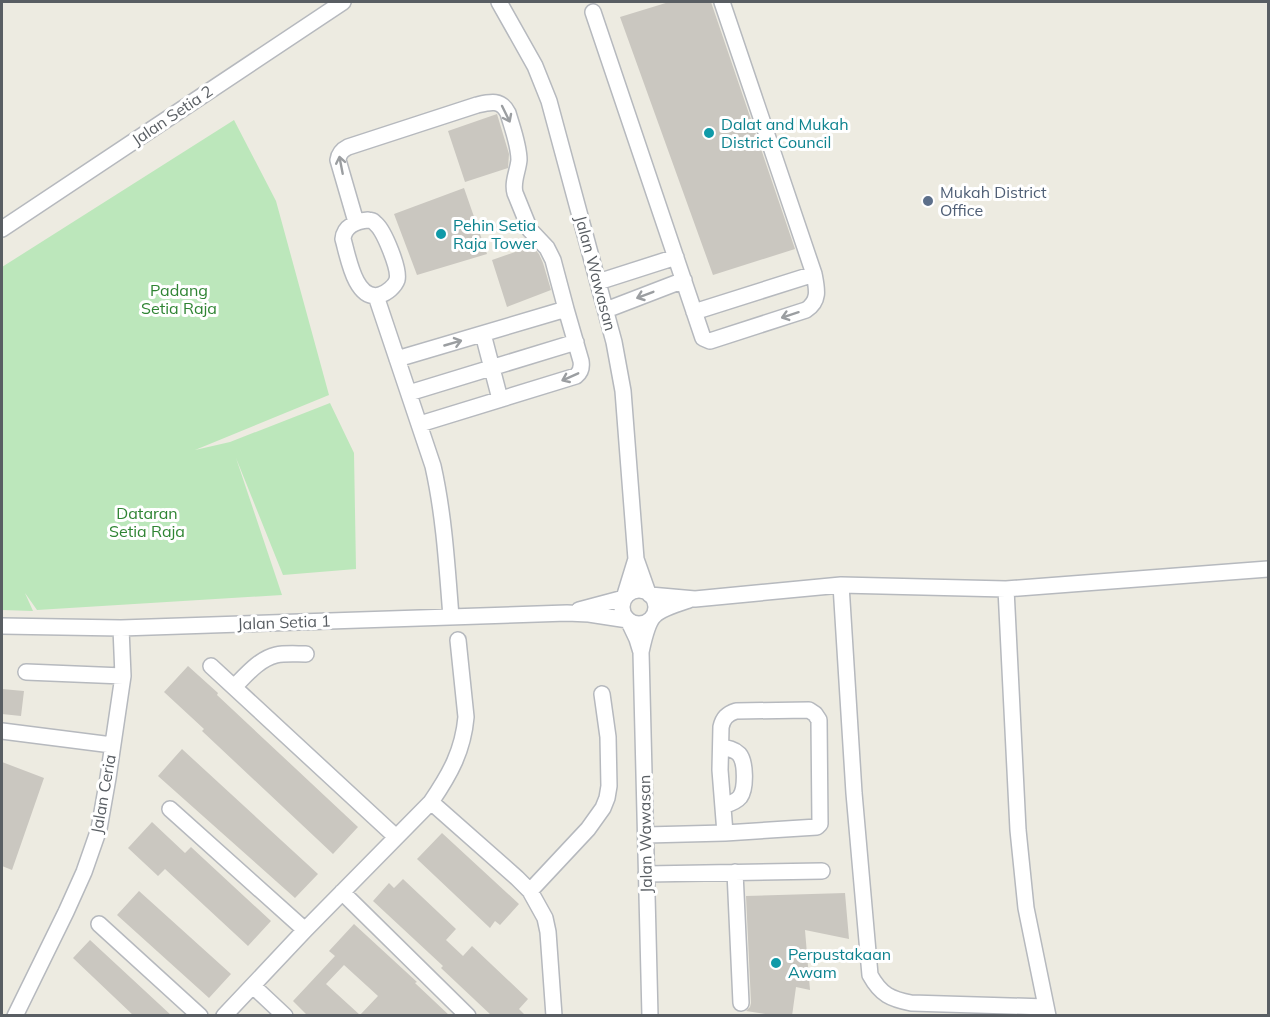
<svg xmlns="http://www.w3.org/2000/svg" width="1270" height="1017" viewBox="0 0 1270 1017" font-family="Mulish,sans-serif">
  <rect width="100%" height="100%" fill="#edebe1"/>
  <path fill="#bce7bb" d="M 234,120 L 276,201 L 329,395 L 195,450 L 230,442 L 330,403 L 354,453 L 356,569 L 283,575 L 236,458 L 282,595 L 37,610 L 25,593 L 33,611 L 2,610 L 2,267 Z"/>
  <path fill="#cac7c0" fill-rule="evenodd" d="M 669,2 L 711,2 L 795,249 L 713,275 L 620,17 Z
    M 497,114 L 509,154 L 508,168 L 465,182 L 448,131 Z
    M 464,188 L 487,254 L 417,275 L 394,214 Z
    M 532,246 L 539,254 L 543,263 L 551,290 L 507,307 L 492,260 Z
    M 188,666 L 218,693 L 217,695 L 358,827 L 333,854 L 202,731 L 204,729 L 164,692 Z
    M 2,689 L 24,691 L 21,716 L 2,714 Z
    M 182,749 L 318,874 L 295,898 L 158,776 Z
    M 2,762 L 44,778 L 12,870 L 2,866 Z
    M 152,822 L 185,853 L 191,847 L 271,921 L 248,946 L 165,869 L 158,876 L 128,848 Z
    M 442,833 L 519,904 L 500,925 L 495,921 L 490,928 L 417,859 Z
    M 403,879 L 456,929 L 446,940 L 463,956 L 472,946 L 528,999 L 519,1009 L 526,1016 L 492,1016 L 441,968 L 443,966 L 373,901 L 389,883 L 394,888 Z
    M 139,891 L 231,974 L 209,998 L 117,915 Z
    M 845,893 L 849,939 L 805,930 L 810,990 L 796,987 L 792,1016 L 779,1016 L 746,1011 L 750,1007 L 751,1003 L 746,896 Z
    M 354,924 L 417,982 L 415,983 L 450,1016 L 308,1016 L 293,1001 L 335,956 L 329,951 ZM 344,965 L 378,996 L 360,1015 L 326,984 Z
    M 90,940 L 172,1016 L 134,1016 L 73,958 Z"/>
  <g fill="none" stroke-linecap="round" stroke-linejoin="round">
    <defs>
      <path id="minor" d="M 499,2 L 535,66 L 549,101 L 614,342 L 623,391 L 636,559 L 648,593
        M 593,12 L 703,338 L 710,341 L 806,310 C 820,301 817,289 814,274 L 722,2
        M 368,220 C 373,221 372,220 376,224 C 384,231 400,269 397,280 C 395,286 387,293 380,295 C 355,302 348,256 343,239 C 344,226 357,221 368,220 Z
        M 356,222 L 338,160 C 339,153 342,150 348,147 L 477,105 C 490,102 501,99 508,113 C 512,127 519,145 519,160 C 518,171 512,182 515,193 L 530,230 L 547,248 L 553,260 L 566,309
        M 2,229 L 343,2
        M 598,282 L 676,257
        M 376,296 L 433,466 C 444,515 447,566 451,617
        M 606,310 L 684,280
        M 694,312 L 814,274
        M 483,334 L 500,399
        M 397,359 L 566,309 L 581,361 C 582,367 581,372 576,376 L 420,424
        M 409,393 L 576,342
        M 841,585 L 854,793 L 870,975 C 881,995 891,999 911,1003 L 1046,1007
        M 1006,589 L 1018,830 L 1026,908 L 1048,1016
        M622 607a17 17 0 1 1 34 0a17 17 0 1 1-34 0Z
        M 650,595 L 695,599 L 841,585 L 1006,589 L 1268,569
        M 579,610 L 624,598 L 636,559
        M 2,626 L 121,628 L 567,613 L 589,614 L 628,620 L 637,639 L 641,652
        M 211,666 L 396,837
        M 26,672 L 123,676
        M 234,687 C 246,675 259,659 276,655 C 285,653 296,654 306,654
        M 2,731 L 112,745
        M 721,747 C 727,748 734,749 739,754 C 746,762 746,789 740,797 C 736,802 729,804 723,806
        M 431,802 L 517,878 L 530,891 L 545,918 L 548,932 L 554,1016
        M 170,809 L 305,930
        M 646,835 L 725,833 L 817,827 L 820,824 L 819,720 L 815,714 L 809,710 L 736,711 C 727,714 723,718 721,727 L 720,770 L 725,833
        M 735,872 L 741,1003
        M 646,874 L 822,871
        M 530,891 L 588,829 L 603,808 L 607,798 L 609,786 L 608,737 L 602,694
        M 342,892 L 468,1016
        M 99,924 L 200,1016
        M 253,986 L 285,1016
        M 15,1016 L 66,912 L 84,872 L 99,829 L 108,778 L 123,676 L 121,628
        M 224,1016 L 305,930 L 431,802 C 450,774 463,751 466,717 L 458,640
        M 650,1016 L 641,652 C 643,643 647,623 654,616 C 660,609 680,603 689,600"/>
    </defs>
    <use href="#minor" stroke="#b6b9be" stroke-width="18"/>
    <use href="#minor" stroke="#fff" stroke-width="15"/>
  </g>
  <defs><path id="oneway-shaft" d="M-6 0H5M1.5-3L5.5 0L1.5 3" fill="none" stroke-width="1.6" stroke-linecap="round" stroke-linejoin="round" transform="scale(1.5)"/></defs>
  <g stroke="#9b9ea1">
    <use href="#oneway-shaft" transform="translate(506 114) rotate(64)"/>
    <use href="#oneway-shaft" transform="translate(341 165) rotate(-101)"/>
    <use href="#oneway-shaft" transform="translate(645 295) rotate(159)"/>
    <use href="#oneway-shaft" transform="translate(790 315) rotate(162)"/>
    <use href="#oneway-shaft" transform="translate(453 343) rotate(-16)"/>
    <use href="#oneway-shaft" transform="translate(570 377) rotate(156)"/>
  </g>
  <g fill="#0f9aa8" stroke="#fff" stroke-width="2">
    <circle cx="709" cy="133" r="6"/>
    <circle cx="441" cy="234" r="6"/>
    <circle cx="776" cy="963" r="6"/>
  </g>
  <circle fill="#5c6f8a" stroke="#fff" stroke-width="2" cx="928" cy="201" r="6"/>
  <g text-anchor="middle" dominant-baseline="central" stroke-width="6" stroke-linejoin="round" paint-order="stroke">
    <g font-size="16" fill="#595e63" stroke="#fff">
      <text transform="translate(172 115) rotate(-34)">Jalan Setia 2</text>
      <text transform="translate(596 273) rotate(75)">Jalan Wawasan</text>
      <text transform="translate(284 622) rotate(-2)">Jalan Setia 1</text>
      <text transform="translate(103 794) rotate(-80)">Jalan Ceria</text>
      <text transform="translate(645 834) rotate(-91)">Jalan Wawasan</text>
    </g>
    <g font-size="16" fill="#0d838f" stroke="#fff" text-anchor="start">
      <text x="721" y="124">Dalat and Mukah<tspan x="721" dy="18">District Council</tspan></text>
      <text x="453" y="225">Pehin Setia<tspan x="453" dy="18">Raja Tower</tspan></text>
      <text x="788" y="954">Perpustakaan<tspan x="788" dy="18">Awam</tspan></text>
    </g>
    <g font-size="16" fill="#4e5e75" stroke="#fff" text-anchor="start">
      <text x="940" y="192">Mukah District<tspan x="940" dy="18">Office</tspan></text>
    </g>
    <g font-size="16" fill="#2f8433" stroke="#fff">
      <text x="179" y="290">Padang<tspan x="179" dy="18">Setia Raja</tspan></text>
      <text x="147" y="513">Dataran<tspan x="147" dy="18">Setia Raja</tspan></text>
    </g>
  </g>
  <rect width="1270" height="1017" fill="none" stroke="#595e63" stroke-width="6"/>
</svg>
